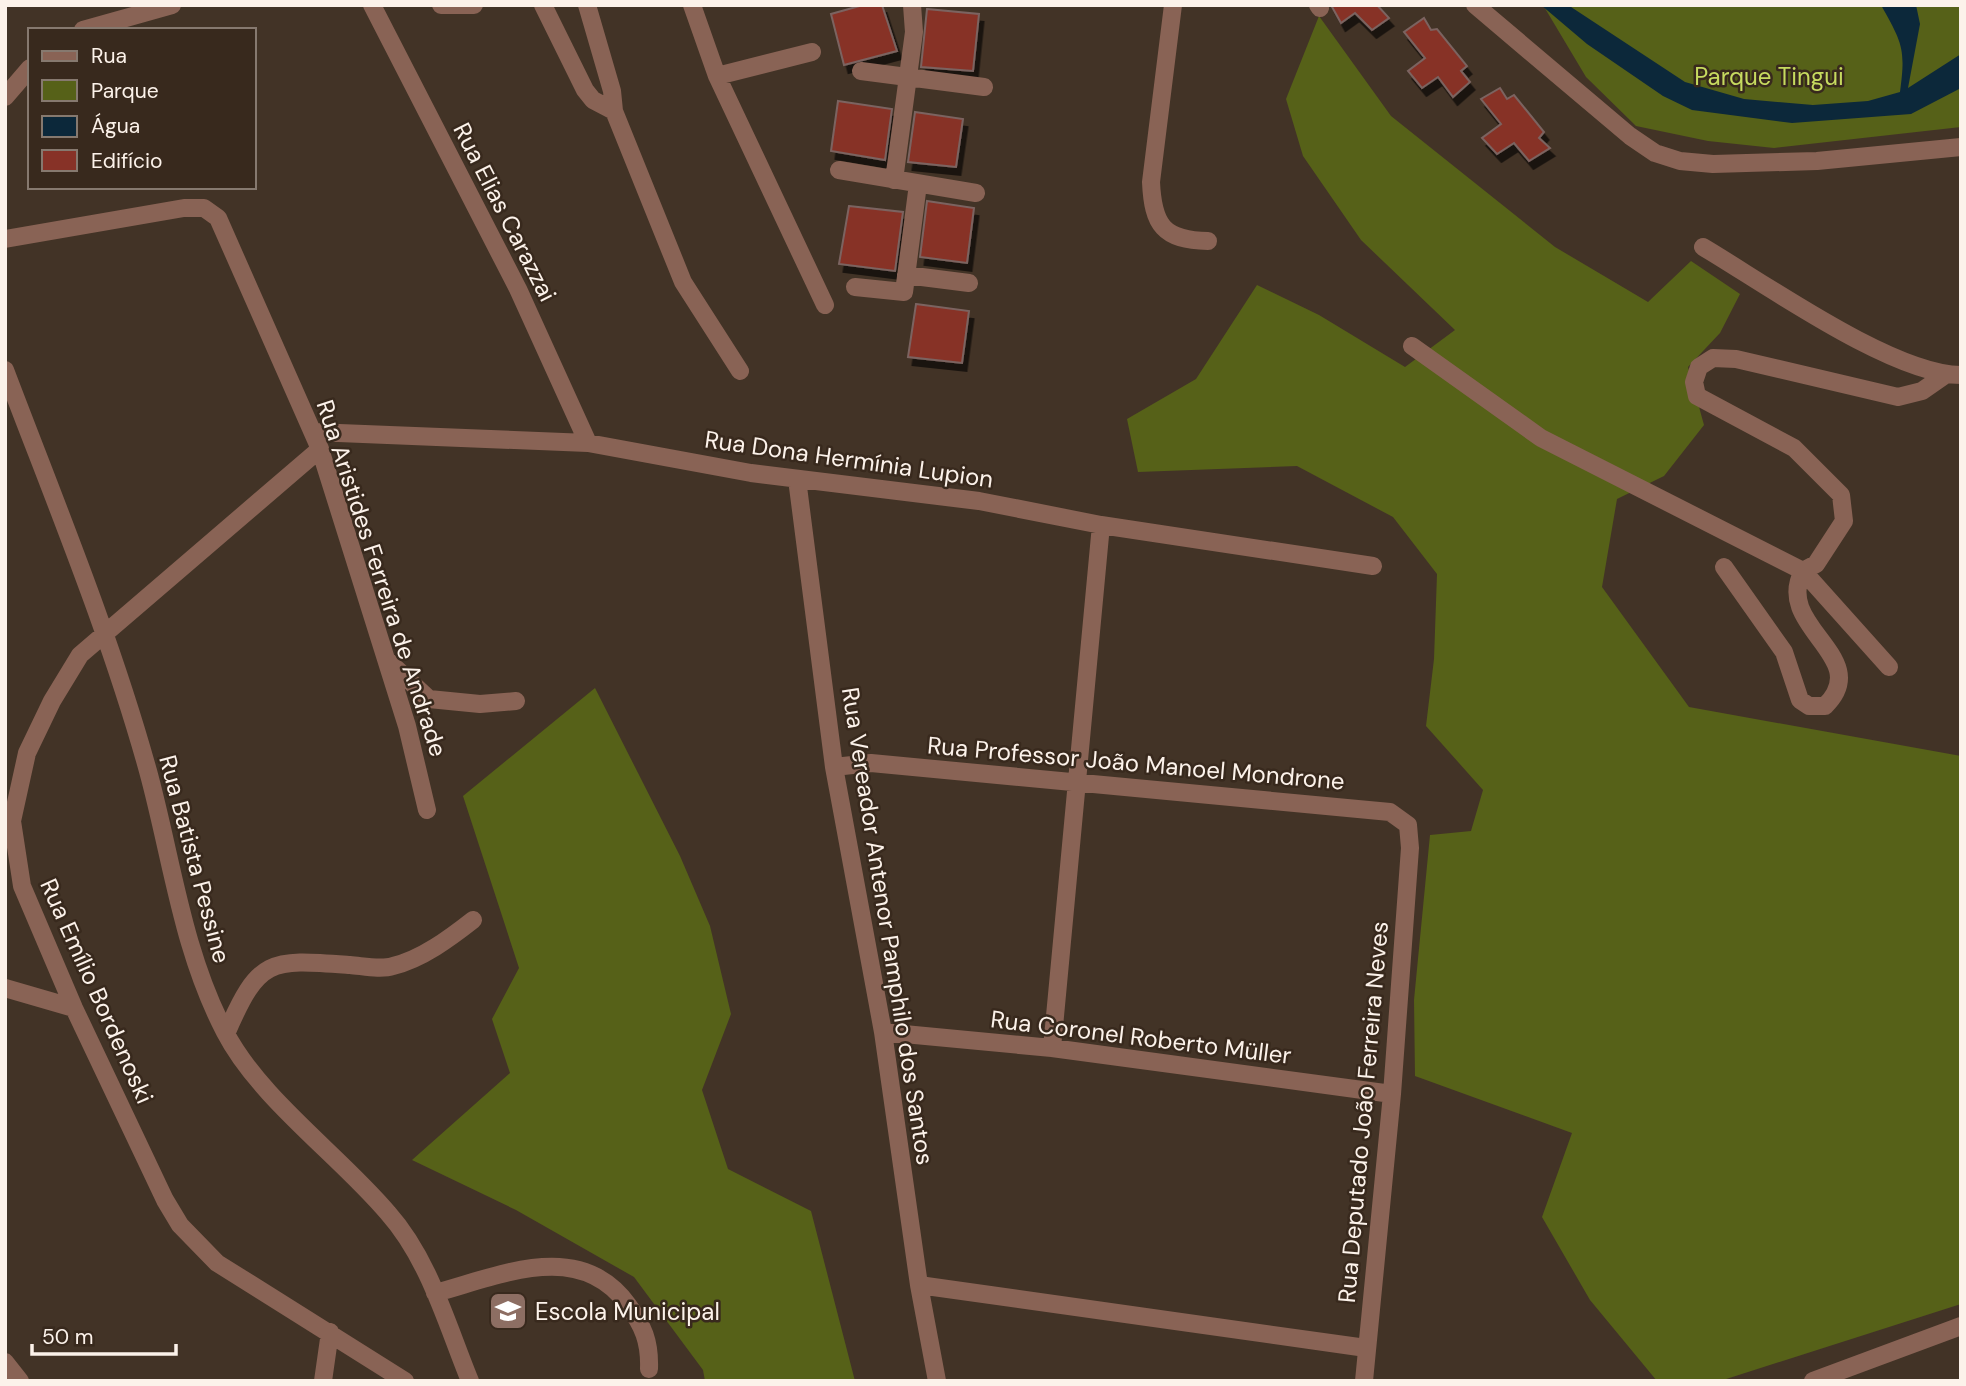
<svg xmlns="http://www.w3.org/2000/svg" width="1966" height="1386" viewBox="0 0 1966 1386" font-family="'DM Sans',sans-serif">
  <defs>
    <filter id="shadow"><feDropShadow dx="4.5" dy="8" stdDeviation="0" flood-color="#0009"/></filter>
  </defs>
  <rect width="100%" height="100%" fill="#423326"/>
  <path fill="#566118" d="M 1543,5 L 1961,5 L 1961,127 L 1774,148 L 1708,141 L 1636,126 L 1586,77 Z
    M 1319,16 L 1391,116 L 1555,247 L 1648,302 L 1691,261 L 1740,294 L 1720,333 L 1688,367 L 1704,425 L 1664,476 L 1617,499 L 1602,587 L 1689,707 L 1961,756 L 1961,1304 L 1720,1381 L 1657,1381 L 1590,1300 L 1542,1217 L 1572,1133 L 1415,1076 L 1414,1000 L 1430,835 L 1471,831 L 1483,790 L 1426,726 L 1434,659 L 1437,574 L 1393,517 L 1297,466 L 1138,472 L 1127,419 L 1196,379 L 1257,285 L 1319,315 L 1405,367 L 1455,330 L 1361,240 L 1303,156 L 1286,99 Z
    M 595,688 L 680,856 L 710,926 L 731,1014 L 702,1090 L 728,1169 L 811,1211 L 855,1381 L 705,1381 L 703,1370 L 634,1277 L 516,1210 L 412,1160 L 510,1073 L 492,1019 L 519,968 L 463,796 Z"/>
  <path fill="#0c283a" d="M 1541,5 L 1568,5 L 1685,82 L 1744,99 L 1813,105 L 1868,101 L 1900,92 C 1906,48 1902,43 1881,5 L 1916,5 L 1920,24 L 1908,88 L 1961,54 L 1961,88 L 1911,114 L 1792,123 L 1692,110 L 1663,96 L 1587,44 Z"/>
  <path fill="#873227" stroke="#7b6460" stroke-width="2" filter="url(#shadow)" d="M 863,5 L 882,5 L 897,51 L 844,65 L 831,14 Z
    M 1331,5 L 1377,5 L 1389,18 L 1372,30 L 1355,13 L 1341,23 Z
    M 927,9 L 979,14 L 973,71 L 921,67 Z
    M 1424,18 L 1431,30 L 1437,29 L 1467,66 L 1461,71 L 1470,82 L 1453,97 L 1438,77 L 1422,88 L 1408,71 L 1425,58 L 1404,32 Z
    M 1500,88 L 1507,99 L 1514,95 L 1544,132 L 1539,138 L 1550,148 L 1529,161 L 1514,143 L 1497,154 L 1482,138 L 1501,124 L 1481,99 Z
    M 838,101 L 892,109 L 885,160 L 831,151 Z
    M 915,112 L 963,119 L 956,167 L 908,162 Z
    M 927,201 L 974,208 L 967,263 L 920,257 Z
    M 849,206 L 903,212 L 895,271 L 839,264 Z
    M 916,304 L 969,311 L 962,363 L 908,357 Z"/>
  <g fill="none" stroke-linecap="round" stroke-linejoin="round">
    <path stroke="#896355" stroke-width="18" d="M 372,5 L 518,289 L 588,443
      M 441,5 L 474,5
      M 543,5 L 585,90 L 593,100 L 614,111
      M 587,5 L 612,91 L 614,111 L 683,282 L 740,371
      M 692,5 L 717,76 L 825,305
      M 1173,5 L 1151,182 C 1153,225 1163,240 1208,241
      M 1318,5 L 1320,8
      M 1475,5 L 1630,136 L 1655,153 L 1680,161 L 1713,164 L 1817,161 L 1961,147
      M 83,30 L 172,5
      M 861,71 L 984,87
      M 717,76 L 812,52
      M 5,97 L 30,68
      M 839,170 L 976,193
      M 894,180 L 914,32 L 912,5
      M 5,239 L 184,208 L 204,208 L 218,218 L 320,449 L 407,726 L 427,810
      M 1703,247 C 1764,283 1893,375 1961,375
      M 906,275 L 969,283
      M 855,287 L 904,292 L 918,184
      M 1412,346 L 1541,438 L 1803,571 L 1816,564 L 1844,521 L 1841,495 L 1794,448 L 1697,396 L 1694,382 L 1699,367 L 1713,358 L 1736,359 L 1898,397 L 1922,391 L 1945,375
      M 5,370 C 55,502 110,634 148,771 C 172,859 182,950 225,1032 C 259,1098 340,1156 388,1213 C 429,1259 447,1325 470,1381
      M 314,432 L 588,443 L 751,473 L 979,501 L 1101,525 L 1373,566
      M 320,449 L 80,655 L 52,701 L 27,753 L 12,821 L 22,886 L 74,1008 L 165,1200 L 180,1225 L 217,1263 L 405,1381
      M 797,479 L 834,767 L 883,1032 L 919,1285 L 937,1381
      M 1724,567 L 1784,652 L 1800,700 L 1809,706 L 1825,706 C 1875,657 1773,627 1803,571 L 1889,667
      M 387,660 L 429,699 L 480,704 L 516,701
      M 834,767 L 871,763 L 1390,812 L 1408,825 L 1410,848 L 1392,1094 L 1364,1381
      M 5,988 L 74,1008
      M 883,1032 L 1052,1048 L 1392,1094
      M 226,1034 C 259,957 270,959 350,965 C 363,966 381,970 393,966 C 422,959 450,938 473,920
      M 1052,1048 L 1101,525
      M 919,1285 L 1366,1348
      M 435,1293 C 499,1276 580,1238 628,1305 C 643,1326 650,1341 649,1369
      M 5,1362 L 20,1381
      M 323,1381 L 330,1332
      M 1813,1381 L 1961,1326"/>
  </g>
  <defs>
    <symbol id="school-square" viewBox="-11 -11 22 22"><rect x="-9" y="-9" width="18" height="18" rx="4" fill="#8d6e63" stroke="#38291d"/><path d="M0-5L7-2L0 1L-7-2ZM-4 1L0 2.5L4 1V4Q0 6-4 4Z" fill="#fff"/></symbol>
  </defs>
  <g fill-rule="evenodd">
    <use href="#school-square" x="486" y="1289" width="44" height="44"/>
  </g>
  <g text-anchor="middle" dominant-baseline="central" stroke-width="5" stroke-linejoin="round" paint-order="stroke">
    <g font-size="24" fill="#c6da5f" stroke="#38291d">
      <text x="1769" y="76">Parque Tingui</text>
    </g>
    <g font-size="24" fill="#fcf2ea" stroke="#38291d">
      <text transform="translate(505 212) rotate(63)">Rua Elias Carazzai</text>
      <text transform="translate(849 459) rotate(8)">Rua Dona Hermínia Lupion</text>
      <text transform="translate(382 578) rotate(72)">Rua Aristides Ferreira de Andrade</text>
      <text transform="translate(1136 763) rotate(5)">Rua Professor João Manoel Mondrone</text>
      <text transform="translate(195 859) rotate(75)">Rua Batista Pessine</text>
      <text transform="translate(888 926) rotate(81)">Rua Vereador Antenor Pamphilo dos Santos</text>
      <text transform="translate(97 991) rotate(66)">Rua Emílio Bordenoski</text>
      <text transform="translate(1141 1037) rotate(7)">Rua Coronel Roberto Müller</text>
      <text transform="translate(1363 1112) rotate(-85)">Rua Deputado João Ferreira Neves</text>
    </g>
    <g font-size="24" fill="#fcf2ea" stroke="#38291d" text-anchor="start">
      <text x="535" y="1311">Escola Municipal</text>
    </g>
  </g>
  <rect width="1966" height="1386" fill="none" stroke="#fcf2ea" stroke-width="14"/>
  <rect x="28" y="28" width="228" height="161" fill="#38291d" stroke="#86796f" stroke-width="2"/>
  <rect x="42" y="51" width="35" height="10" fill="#896355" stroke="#86796f" stroke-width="2"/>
  <text x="91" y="63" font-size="21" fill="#fcf2ea">Rua</text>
  <rect x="42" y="80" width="35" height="21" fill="#566118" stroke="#86796f" stroke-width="2"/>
  <text x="91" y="98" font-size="21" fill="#fcf2ea">Parque</text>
  <rect x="42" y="116" width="35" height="21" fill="#0c283a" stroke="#86796f" stroke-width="2"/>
  <text x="91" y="133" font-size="21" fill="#fcf2ea">Água</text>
  <rect x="42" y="150" width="35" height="21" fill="#873227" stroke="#86796f" stroke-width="2"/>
  <text x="91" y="168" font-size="21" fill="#fcf2ea">Edifício</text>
  <path d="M32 1344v10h144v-10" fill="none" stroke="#fcf2ea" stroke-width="3.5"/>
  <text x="42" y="1344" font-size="21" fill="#fcf2ea" stroke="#38291d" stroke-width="5" paint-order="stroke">50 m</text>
</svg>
